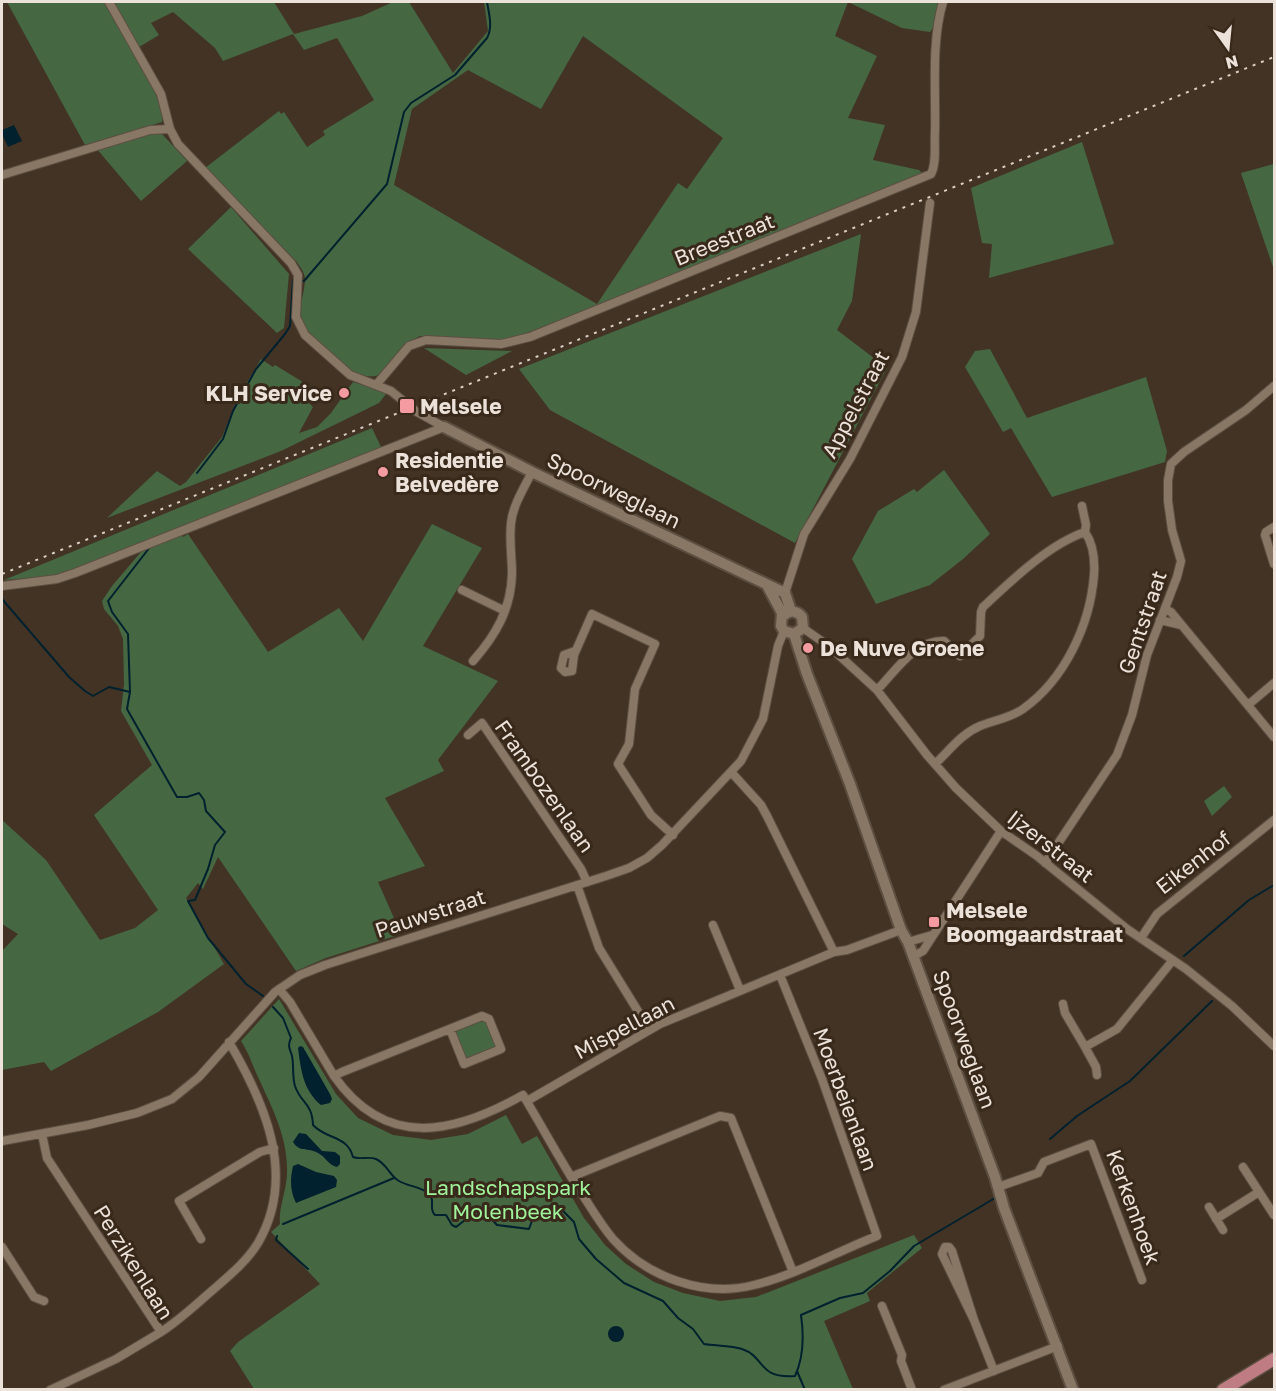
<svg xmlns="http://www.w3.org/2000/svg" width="1276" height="1391" viewBox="0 0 1276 1391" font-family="'Golos Text',sans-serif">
  <rect width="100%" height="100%" fill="#433325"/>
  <path fill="#456843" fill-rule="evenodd" d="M 7,2 L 104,2 C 116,23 168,101 162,122 L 85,145 Z
    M 112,2 L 274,2 L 294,34 L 362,16 L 393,2 L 409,2 L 453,73 L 488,31 L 484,2 L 848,2 L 835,36 L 877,56 L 848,118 L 885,125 L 873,160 L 919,170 L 922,173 L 599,306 L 507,340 L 420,336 C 401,345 396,363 380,374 C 359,388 307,339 302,320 C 297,305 308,286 304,274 C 303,270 299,266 297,262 L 205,168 L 279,111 L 281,114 L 284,112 L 307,147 L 325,135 L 323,131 L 374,100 L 337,38 L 304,50 L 293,34 L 223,61 L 215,48 L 173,12 L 151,23 L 159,35 L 139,47 ZM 583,36 L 723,138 L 687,189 L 678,183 L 597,304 L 394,185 L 412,109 L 468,70 L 541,109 Z
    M 848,2 L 939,2 L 933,28 L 930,32 L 902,28 Z
    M 156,132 L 163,135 L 187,161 L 141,201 L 96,148 Z
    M 1082,142 L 1114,244 L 989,278 L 992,244 L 982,243 L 971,188 Z
    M 1274,164 L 1274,270 L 1241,173 Z
    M 231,207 L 289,274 L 284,328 L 277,333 L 188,249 Z
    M 861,234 L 852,301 L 837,330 L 887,368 L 795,543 L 550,410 L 519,369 Z
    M 424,348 L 512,351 L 466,375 Z
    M 990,349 L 1027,418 L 1146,377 L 1167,451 L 1165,462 L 1052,497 L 1011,428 L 1003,432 L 965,367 L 975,351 Z
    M 261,359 L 273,367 L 275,365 L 311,387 L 304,398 L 313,407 L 299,433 L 317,427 L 331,413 L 353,382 L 379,390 L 386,394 L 379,403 L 281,451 L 107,518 L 157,471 L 180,486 L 186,482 L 222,437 L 239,396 Z
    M 372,428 L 382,449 L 74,569 L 50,577 L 4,580 Z
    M 944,470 L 990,534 L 963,559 L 930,585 L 876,604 L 852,559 L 878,511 L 914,489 L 917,492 Z
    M 432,524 L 482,548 L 423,646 L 498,681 L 438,760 L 444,771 L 385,798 L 425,866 L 378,882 L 401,934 L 326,958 L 296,971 L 218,857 L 203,889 L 198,883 L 186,898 L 224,964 L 158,1012 L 51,1071 L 44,1062 L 2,1070 L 2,951 L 18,934 L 2,924 L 2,820 L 46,860 L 100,940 L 135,928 L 158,910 L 94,815 L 152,765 L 121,711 L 124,684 L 123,639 L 118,626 L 104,609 L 102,601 L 112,586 L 146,546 L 180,533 L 183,537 L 188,534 L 268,652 L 339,608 L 363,641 Z
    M 1224,786 L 1232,797 L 1212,816 L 1204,801 Z
    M 279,999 L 336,1094 L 358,1118 L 393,1135 L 431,1140 L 468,1134 L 506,1115 L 522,1144 L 537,1136 L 584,1218 L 605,1245 L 626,1264 L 654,1282 L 683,1293 L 720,1301 L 756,1297 L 914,1235 L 922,1248 L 867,1293 L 870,1301 L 824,1321 L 853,1389 L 254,1389 L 230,1351 L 238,1342 L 320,1284 L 271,1232 L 280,1224 C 278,1209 287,1189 287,1173 C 288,1138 273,1110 259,1079 C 253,1067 249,1053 241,1041 Z
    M 483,1019 L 486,1021 L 496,1044 L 495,1048 L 468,1059 L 465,1058 L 455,1033 L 457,1030 Z"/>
  <path fill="#00212d" d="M 14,125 L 22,141 L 8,147 L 2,134 L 2,130 Z
    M 300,1046 L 303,1047 L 330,1094 L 332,1099 L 330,1103 L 321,1105 C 303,1090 301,1070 298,1048 Z
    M 299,1133 L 306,1134 L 322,1151 L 335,1152 L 340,1156 L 340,1164 L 337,1167 C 328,1165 326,1157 318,1153 C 308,1147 300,1153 293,1142 Z
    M 298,1164 L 316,1172 L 334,1176 L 337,1180 L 336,1187 L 296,1203 C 290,1191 290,1179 293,1166 Z
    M608 1334a8 8 0 1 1 16 0a8 8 0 1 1-16 0Z"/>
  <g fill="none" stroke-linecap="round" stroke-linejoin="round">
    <path stroke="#00212d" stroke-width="2" d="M 197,473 L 223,439 L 233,411 L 256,369 L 285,334 L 290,326 L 293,280 L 304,281 L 387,184 L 404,112 L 411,103 L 455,75 L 487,38 C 493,27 489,14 487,2
      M 150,547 L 108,601 L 112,612 L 128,634 L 130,692 L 127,709 L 177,797 L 187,797 L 199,793 L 204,800 L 206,811 L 225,832 L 215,845 L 208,869 L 195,900 L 188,901 L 208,938 L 246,984 L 263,996
      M 2,599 L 69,677 L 85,691 L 93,696 L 109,687 L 130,692
      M 1184,956 L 1249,900 L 1274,885
      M 273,1007 L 283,1018 L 291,1038 C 287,1046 290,1049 292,1056 C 294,1065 292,1076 295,1086 C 301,1104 312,1102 313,1125 C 327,1140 347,1135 353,1157 C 361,1160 368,1156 376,1159 C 387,1164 390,1176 399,1181 C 409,1187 421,1186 429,1194 C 436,1200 428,1208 435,1215 L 446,1215 L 452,1225 L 456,1227 L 469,1217 L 488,1215 L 497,1225 L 529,1229 L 534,1215 L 555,1203 L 574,1222 L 579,1239 L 596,1259 L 624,1283 L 663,1301 L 678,1318 L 693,1329 L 704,1344 C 716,1346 731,1345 742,1349 C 766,1357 757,1379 795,1376 C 804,1357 804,1336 801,1315 L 840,1298 L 863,1293 L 890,1271 L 914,1246 L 995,1198
      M 1050,1139 L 1077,1116 L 1130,1081 L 1212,1001
      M 283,1224 L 394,1178
      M 277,1236 L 276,1240 L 308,1269
      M 797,1371 L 805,1390"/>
    <defs>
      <path id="street" d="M 109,2 L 161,94 L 170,129 L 178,144 L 291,263 L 298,275 L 296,317 L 305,335 L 350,375 L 391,391 L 417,412 L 444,427
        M 2,175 L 150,130 L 170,129
        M 376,385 L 409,346 L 426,340 L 501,344 L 530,337 L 931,174 C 937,163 934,145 935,132 C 936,90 931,42 943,2
        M 1274,527 L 1266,532 L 1265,535 L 1274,564
        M 2,586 L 57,579 L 75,573 L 444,427
        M 462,590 L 505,611
        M 785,593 L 804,534 L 850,459 L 902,357 L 916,312 L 930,203
        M 1165,609 L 1171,612 L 1274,737
        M 1160,620 L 1181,625
        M 803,628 L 830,647 L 877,690 L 927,755 L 956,788 L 1001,831 L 1037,856 L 1127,929 L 1186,969 L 1232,1006 L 1274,1046
        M 575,651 L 564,655 L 561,668 L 565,672 L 572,671 L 574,655 L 592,614 L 655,644 L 635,689 L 629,744 L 618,764 L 651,815 L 673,835
        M 473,661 C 496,635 511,609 512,574 C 512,557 509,540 511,523 C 513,505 524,488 532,472
        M 877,690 C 896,671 914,640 944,641 L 960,656 L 980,636 L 981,612 L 983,607 C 1012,580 1048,545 1085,532
        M 1248,705 L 1274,683
        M 468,735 L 482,723 L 581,869 L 587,882
        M 935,764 C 950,750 961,734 980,726 C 995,720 1010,718 1023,709 C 1065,679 1090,625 1094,575 C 1095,560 1094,545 1085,532 L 1086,525 L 1082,506
        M 732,773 L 761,805 L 767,816 L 834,952
        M 1045,863 L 1117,755 L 1132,715 L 1147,655 L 1177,577 L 1181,561 L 1172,530 L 1168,501 L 1168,480 L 1171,464 L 1184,452 L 1246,410 L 1274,386
        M 577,885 L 599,948 L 649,1029
        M 713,925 L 740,990
        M 1141,938 L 1157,914 L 1274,820
        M 908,942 L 932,935
        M 914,956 L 923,951 L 1001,831
        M 279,989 L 290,1002 L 334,1076 C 386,1150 454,1134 523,1095 C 543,1128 561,1162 582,1194 C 592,1209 601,1225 613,1239 C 647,1277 704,1298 754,1285 C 796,1275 836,1252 877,1236 L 822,1079 L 780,975
        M 1063,1004 L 1065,1013 L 1085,1047 L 1117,1029 L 1173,960
        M 1085,1047 L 1096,1067 L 1097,1075
        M 334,1076 L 342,1072 L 482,1016 L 489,1019 L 501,1049 L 464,1064 L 450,1029
        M 527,1101 L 660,1024 L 834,952 L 847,950 L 901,930
        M 42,1134 L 47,1158 L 161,1332 L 116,1359 L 50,1390
        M 2,1141 L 88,1125 L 137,1113 L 172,1099 L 199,1077 L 275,992 L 300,975 L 325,965 L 606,876 L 629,868 L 647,858 L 662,845 L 741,761 L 763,719 L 778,646 L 784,631
        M 1243,1167 L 1274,1215
        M 571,1177 L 720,1116 L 731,1118 L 793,1272
        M 998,1187 L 1038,1173 L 1044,1162 L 1091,1144 L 1142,1280
        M 1209,1207 L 1223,1230
        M 1216,1219 L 1259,1192
        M 201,1239 L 179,1201 L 260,1152 L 274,1148
        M 2,1247 L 34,1297 L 44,1301
        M 882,1306 L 902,1355 L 901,1361 L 912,1390
        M 974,1320 L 942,1254 L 945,1247 L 949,1247 L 952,1251 L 974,1320 L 994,1371
        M 161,1332 C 178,1321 192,1308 207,1295 C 225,1279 245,1264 258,1243 C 297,1176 265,1103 229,1042
        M 944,1390 L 1058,1346"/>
      <path id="secondary" d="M 444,427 L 532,472 L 785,593 L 791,611
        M 768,587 L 782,613 L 781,626 L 784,631 L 794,634 L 803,628 L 802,617 C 797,610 789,610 783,616
        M 794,634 L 807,674 L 850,784 L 901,930 L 908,942 L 995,1177 L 1004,1208 L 1073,1390"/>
      <path id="primary" d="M 1223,1390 L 1274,1359"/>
    </defs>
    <use href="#street" stroke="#5c4f42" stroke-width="10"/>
    <use href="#secondary" stroke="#5c4f42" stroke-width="14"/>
    <use href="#primary" stroke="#5c4f42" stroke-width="15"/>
    <use href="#street" stroke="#897766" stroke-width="8"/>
    <use href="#secondary" stroke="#897766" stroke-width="10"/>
    <use href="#primary" stroke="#bf7c82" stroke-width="12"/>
    <path stroke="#d8cec4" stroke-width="2" stroke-dasharray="3 6" stroke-linecap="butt" d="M 2,574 L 1274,57"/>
  </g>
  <g fill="#f49aa1" stroke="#38291b" stroke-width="2">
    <circle cx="344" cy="393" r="6"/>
    <rect x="399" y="398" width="16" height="16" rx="3"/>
    <circle cx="383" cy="472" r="6"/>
    <circle cx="808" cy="648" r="6"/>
    <rect x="928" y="916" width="12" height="12" rx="3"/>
  </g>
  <g text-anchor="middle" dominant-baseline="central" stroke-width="6" stroke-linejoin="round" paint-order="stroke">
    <g font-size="21" fill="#ece2d9" stroke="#38291b">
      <text transform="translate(724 239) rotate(-22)">Breestraat</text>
      <text transform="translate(855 404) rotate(-62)">Appelstraat</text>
      <text transform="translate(614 490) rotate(26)">Spoorweglaan</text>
      <text transform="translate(1142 622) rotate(-71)">Gentstraat</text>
      <text transform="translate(545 786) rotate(55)">Frambozenlaan</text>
      <text transform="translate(1051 846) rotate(38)">Ijzerstraat</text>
      <text transform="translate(1193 862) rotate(-38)">Eikenhof</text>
      <text transform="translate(430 913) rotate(-18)">Pauwstraat</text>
      <text transform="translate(624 1027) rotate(-28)">Mispellaan</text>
      <text transform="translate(965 1039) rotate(70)">Spoorweglaan</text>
      <text transform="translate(846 1099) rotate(70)">Moerbeienlaan</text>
      <text transform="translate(1134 1207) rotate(70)">Kerkenhoek</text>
      <text transform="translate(134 1262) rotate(58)">Perzikenlaan</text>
    </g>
    <g font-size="21" font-weight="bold" fill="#ece2d9" stroke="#38291b" text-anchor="start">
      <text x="332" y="393" text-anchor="end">KLH Service</text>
      <text x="420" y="406">Melsele</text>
      <text x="395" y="460">Residentie<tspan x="395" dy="24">Belvedère</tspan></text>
      <text x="820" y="648">De Nuve Groene</text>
      <text x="946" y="910">Melsele<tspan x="946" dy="24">Boomgaardstraat</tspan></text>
    </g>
    <g font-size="21" fill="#a0f39b" stroke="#38291b">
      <text x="508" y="1187">Landschapspark<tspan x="508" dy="24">Molenbeek</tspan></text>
    </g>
  </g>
  <rect width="1276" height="1391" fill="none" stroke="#ece2d9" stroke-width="6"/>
  <g transform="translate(1228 48) rotate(165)" stroke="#38291b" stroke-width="4.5" paint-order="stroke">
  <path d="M0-4.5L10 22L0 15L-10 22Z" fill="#ece2d9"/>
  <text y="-9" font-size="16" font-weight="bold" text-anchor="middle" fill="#ece2d9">N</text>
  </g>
</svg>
